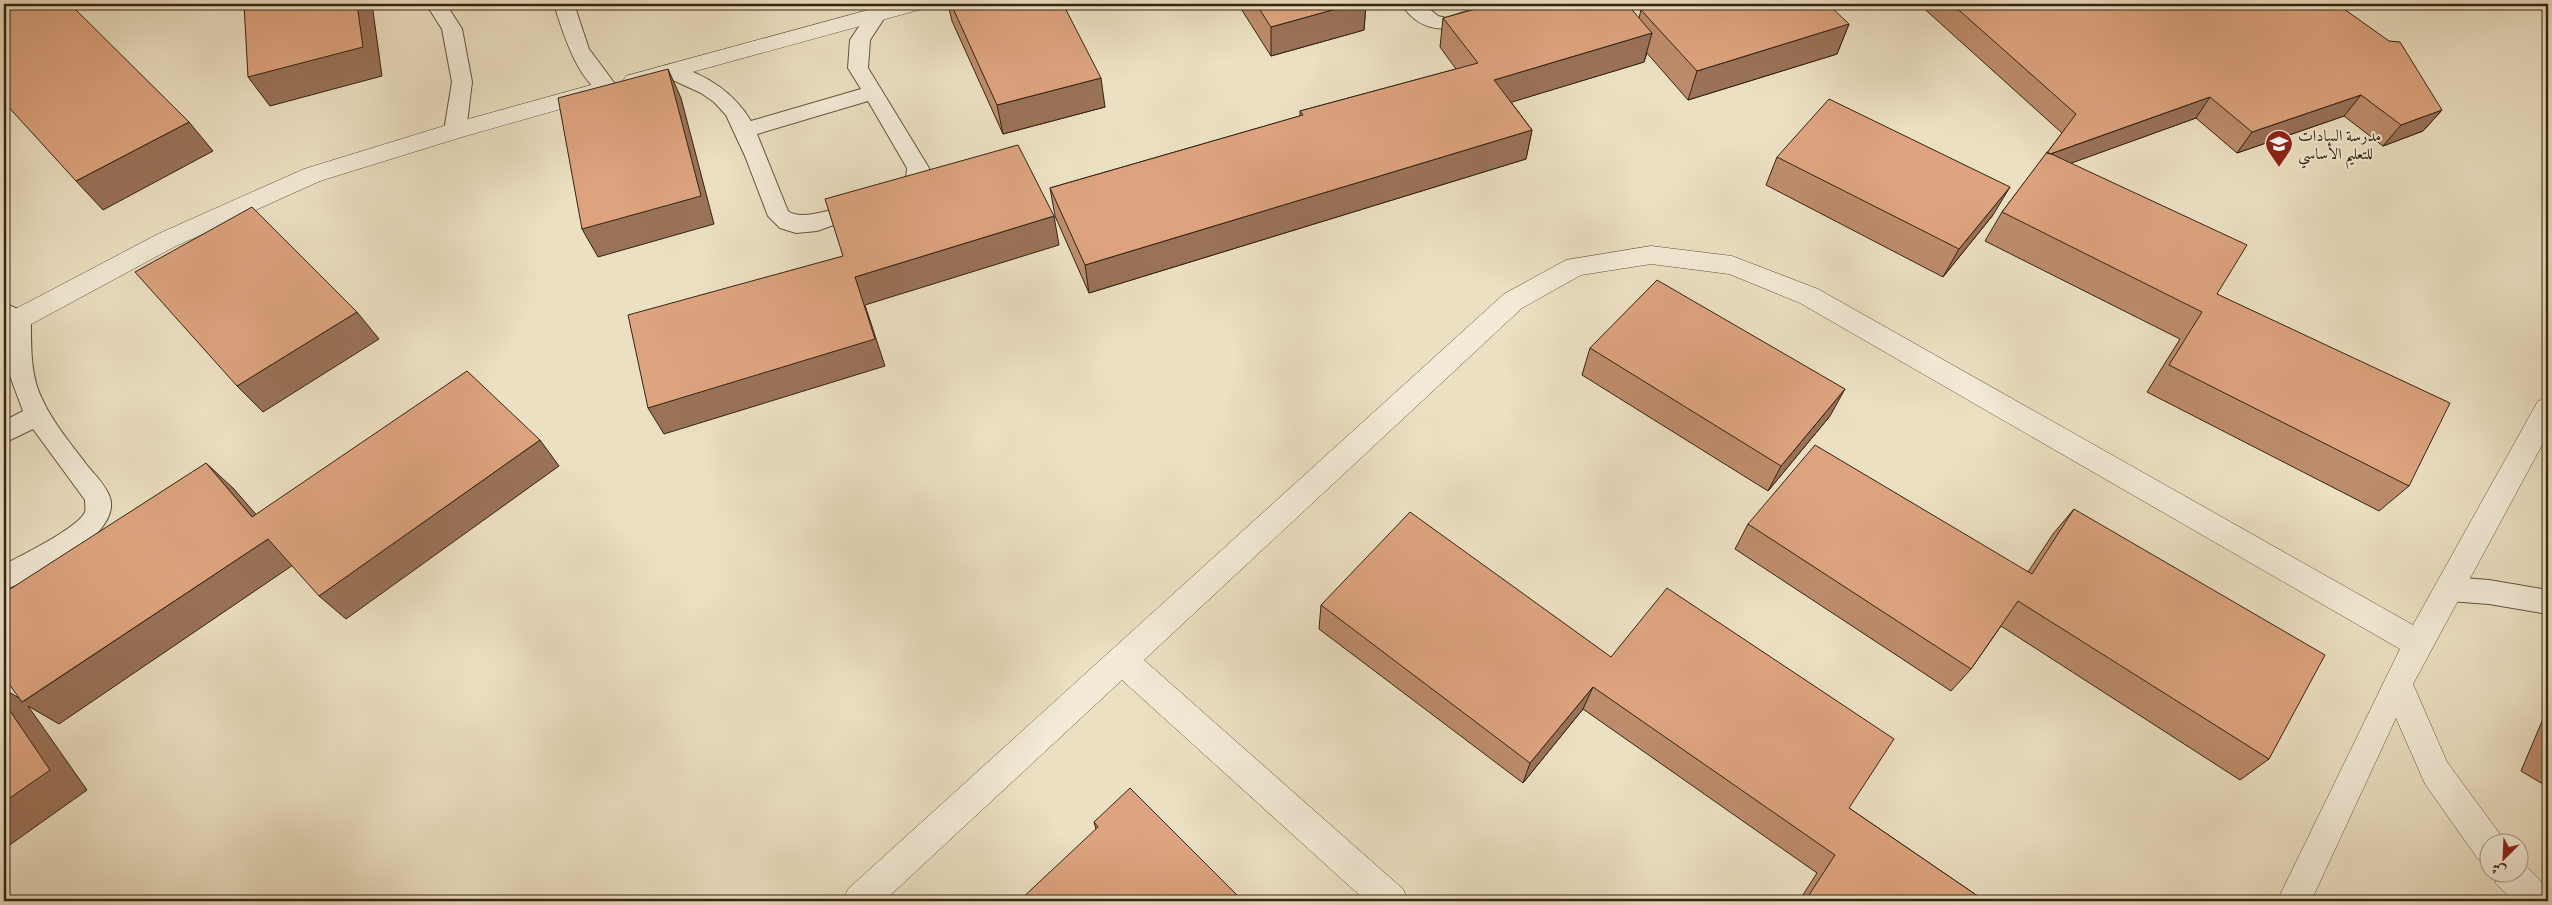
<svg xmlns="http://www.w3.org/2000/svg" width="2552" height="905" viewBox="0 0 2552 905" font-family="'IM FELL French Canon',Amiri,serif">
  <rect width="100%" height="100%" fill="#ece0c2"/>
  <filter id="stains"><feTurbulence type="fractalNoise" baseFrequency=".004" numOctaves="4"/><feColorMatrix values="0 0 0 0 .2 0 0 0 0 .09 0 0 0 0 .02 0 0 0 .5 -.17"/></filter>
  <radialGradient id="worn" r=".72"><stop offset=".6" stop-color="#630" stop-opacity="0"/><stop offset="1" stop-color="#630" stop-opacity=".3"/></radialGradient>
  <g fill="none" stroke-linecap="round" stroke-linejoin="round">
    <defs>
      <path id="service" d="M 426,4 L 446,4 L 462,29 L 472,82 L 466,131 L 462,136 L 455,138 L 448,136 L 444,131 L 452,82 L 442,29 Z
        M 554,4 L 574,4 L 589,49 L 618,88 L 615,93 C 583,102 561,27 554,4 Z
        M 1401,4 L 1423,4 L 1438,16 L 1446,18 L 1488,4 L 1518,4 L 1515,8 C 1475,21 1431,49 1401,4 Z
        M 877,8 L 884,10 L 887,14 L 870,40 L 868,68 L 929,168 C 930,183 922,190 911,197 L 817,231 L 796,233 L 780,228 L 768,216 L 745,156 L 726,115 L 714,102 L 701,93 L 664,76 L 661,71 L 664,66 L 671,64 C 705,74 733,91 751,121 L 861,89 L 848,68 L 850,40 L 870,10 ZM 868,101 L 907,168 L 906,180 L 895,187 C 873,194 806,226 788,211 L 757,134 Z
        M 4,303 L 27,313 L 31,319 C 31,347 30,376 43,401 C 54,424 71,444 86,464 C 94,474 104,483 109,495 C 126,534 33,579 4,590 L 4,565 C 21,555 77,529 85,512 C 86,509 85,504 85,500 L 33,429 L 4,443 L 4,421 L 23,411 L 10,376 L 7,324 L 4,322 Z
        M 2449,577 L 2489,580 L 2548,590 L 2548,614 L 2489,604 L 2449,601 L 2440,597 L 2436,589 L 2440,581 Z"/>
      <path id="minor" d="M 890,4 L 925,4 L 922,9 L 634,88 L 626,86 L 623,81 L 626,76 Z
        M 595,84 L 603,87 L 606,92 L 603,97 L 462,137 L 320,181 L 176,246 L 13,334 L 4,337 L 4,315 L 158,234 L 304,169 L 447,125 Z
        M 1651,246 L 1732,256 L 1818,289 L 2413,625 L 2538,401 L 2548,398 L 2548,434 L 2413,684 L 2447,762 L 2502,837 L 2504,842 L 2490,842 L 2490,864 L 2478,859 L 2425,784 L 2396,718 L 2311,901 L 2277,901 L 2400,649 L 1800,303 L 1729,274 L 1651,264 L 1581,275 L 1522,308 L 1144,660 L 1403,889 L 1408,901 L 1366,901 L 1122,680 L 884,901 L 843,901 L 848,889 L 1504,294 L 1566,260 Z
        M 2520,860 L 2548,888 L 2548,901 L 2514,901 L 2496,884 L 2492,872 L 2520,872 Z"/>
    </defs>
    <use href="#service" stroke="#62533e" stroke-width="2"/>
    <use href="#minor" stroke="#62533e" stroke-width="1"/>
    <use href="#service" fill="#f3ebd7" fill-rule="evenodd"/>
    <use href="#minor" fill="#f3ebd7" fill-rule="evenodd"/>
  </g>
  <path fill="#bd8c6c" stroke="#342412" d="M 948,4 L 1063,4 L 1105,107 L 1003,134 L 952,21 Z
    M 1238,4 L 1366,4 L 1364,30 L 1271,56 Z
    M 1919,4 L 2337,4 L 2442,110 L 2423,131 L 2383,146 L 2344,116 L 2237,153 L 2196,118 L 2070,163 L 2217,294 L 2409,486 L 2379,511 L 2147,392 L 2180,339 L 1985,241 L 2002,212 L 2062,133 Z
    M 1641,10 L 1849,24 L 1837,54 L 1688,100 L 1647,53 L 1644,62 L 1511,102 L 1532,130 L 1526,159 L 1089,293 L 1055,216 L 1050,188 L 1300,116 L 1300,111 L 1456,69 L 1440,47 L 1443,18 L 1639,18 Z
    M 1777,157 L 1993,215 L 1943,277 L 1766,185 Z
    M 1590,348 L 1830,416 L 1768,491 L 1582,375 Z
    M 2074,509 L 2269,759 L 2240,780 L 2001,626 L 1971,669 L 1951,691 L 1735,549 L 1748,524 L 2028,572 L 2053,534 Z
    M 1321,605 L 1611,657 L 1849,808 L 1985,901 L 1799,901 L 1817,873 L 1583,709 L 1523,783 L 1319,629 Z
    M 2548,707 L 2548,787 L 2521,771 Z
    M 1094,822 L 1243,901 L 1096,829 Z"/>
  <path fill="#9a7258" stroke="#342412" d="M 66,4 L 89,4 L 72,11 Z
    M 357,4 L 372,4 L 382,76 L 270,106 L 248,77 Z
    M 1354,4 L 1366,4 L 1364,30 L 1271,56 L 1271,27 Z
    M 1849,24 L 1837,54 L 1688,100 L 1697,71 Z
    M 1652,33 L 1644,62 L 1489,109 L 1494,80 Z
    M 668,69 L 681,98 L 714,224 L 598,257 L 582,229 Z
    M 1101,78 L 1105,107 L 1003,134 L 997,105 Z
    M 2361,95 L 2344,116 L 2237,153 L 2252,132 Z
    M 2210,97 L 2196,118 L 2033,177 L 2045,156 Z
    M 2442,110 L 2423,131 L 2383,146 L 2401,125 Z
    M 189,122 L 213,151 L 103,210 L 76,181 Z
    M 1532,130 L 1526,159 L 1089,293 L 1085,265 Z
    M 2010,187 L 1993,215 L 1943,277 L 1959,249 Z
    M 1054,216 L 1059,245 L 865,305 L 885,366 L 664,434 L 648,408 L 855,277 Z
    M 357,312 L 379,339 L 263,412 L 237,386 Z
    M 1845,389 L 1830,416 L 1768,491 L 1781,466 Z
    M 540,440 L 559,466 L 346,619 L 319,596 Z
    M 206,463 L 234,489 L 280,542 L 252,517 Z
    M 268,539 L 296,563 L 59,724 L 28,706 L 87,790 L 4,849 L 4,689 L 24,701 Z
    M 1593,687 L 1583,709 L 1523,783 L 1530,763 Z"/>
  <path fill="#dca37e" stroke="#342412" d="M 4,4 L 70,4 L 189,122 L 76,181 L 4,102 Z
    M 244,4 L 357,4 L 363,47 L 248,77 Z
    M 951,4 L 1063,4 L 1101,78 L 997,105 Z
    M 1256,4 L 1354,4 L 1271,27 Z
    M 1494,4 L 1627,4 L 1652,33 L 1494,80 L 1532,130 L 1085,265 L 1050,188 L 1303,115 L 1300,111 L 1478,63 L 1443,18 Z
    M 1661,4 L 1828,4 L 1849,24 L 1697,71 L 1641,10 Z
    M 1952,4 L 2337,4 L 2389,41 L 2400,42 L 2442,110 L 2401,125 L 2361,95 L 2252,132 L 2210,97 L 2050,154 L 2047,153 L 2076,114 Z
    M 668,69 L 701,196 L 582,229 L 558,98 Z
    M 1829,99 L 2010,187 L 1959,249 L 1777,157 Z
    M 1018,145 L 1054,216 L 855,277 L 875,339 L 648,408 L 628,315 L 843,256 L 825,199 Z
    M 2047,152 L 2247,245 L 2217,294 L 2450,403 L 2409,486 L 2169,365 L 2202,312 L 2002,212 Z
    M 252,207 L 357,312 L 237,386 L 135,272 Z
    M 1657,280 L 1845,389 L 1781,466 L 1590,348 Z
    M 467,371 L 540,440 L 319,596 L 268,539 L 22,702 L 4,677 L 4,593 L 206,463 L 252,517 Z
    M 1815,445 L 2032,574 L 2074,509 L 2325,655 L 2269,759 L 2018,601 L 1971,669 L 1748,524 Z
    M 1410,512 L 1611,657 L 1667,588 L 1894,739 L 1849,808 L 1985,901 L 1805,901 L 1835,855 L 1593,687 L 1530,763 L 1321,605 Z
    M 4,702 L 50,770 L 4,802 Z
    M 1130,788 L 1243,901 L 1019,901 L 1098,827 L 1094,822 Z"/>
  <defs>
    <symbol id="school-pin" viewBox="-11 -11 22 30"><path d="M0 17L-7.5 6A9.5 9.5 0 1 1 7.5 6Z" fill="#8f2418" stroke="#f3ebd7"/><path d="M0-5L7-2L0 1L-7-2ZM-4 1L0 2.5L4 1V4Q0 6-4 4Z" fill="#fff"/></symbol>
  </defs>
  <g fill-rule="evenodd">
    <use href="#school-pin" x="2263" y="128" width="32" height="43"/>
  </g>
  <g text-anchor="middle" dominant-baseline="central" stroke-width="4" stroke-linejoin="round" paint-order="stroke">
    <g font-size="16" fill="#342412" stroke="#f3ebd7" text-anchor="start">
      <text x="2298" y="135">مدرسة السادات<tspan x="2298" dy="18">للتعليم الأساسي</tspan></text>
    </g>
  </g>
  <rect width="2552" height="905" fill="none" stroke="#ece0c2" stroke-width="20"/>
  <rect x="5" y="5" width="2542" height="895" fill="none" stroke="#342412" stroke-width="2.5"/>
  <rect x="10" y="10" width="2532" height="885" fill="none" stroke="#342412"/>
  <g transform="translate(2504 858) rotate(204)"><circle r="24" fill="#f3ebd7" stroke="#a79b88"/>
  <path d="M0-4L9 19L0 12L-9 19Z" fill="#8f2418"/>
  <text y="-8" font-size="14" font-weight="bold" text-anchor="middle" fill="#342412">ش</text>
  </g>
  <rect width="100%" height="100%" filter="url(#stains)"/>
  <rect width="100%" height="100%" fill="url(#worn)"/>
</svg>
